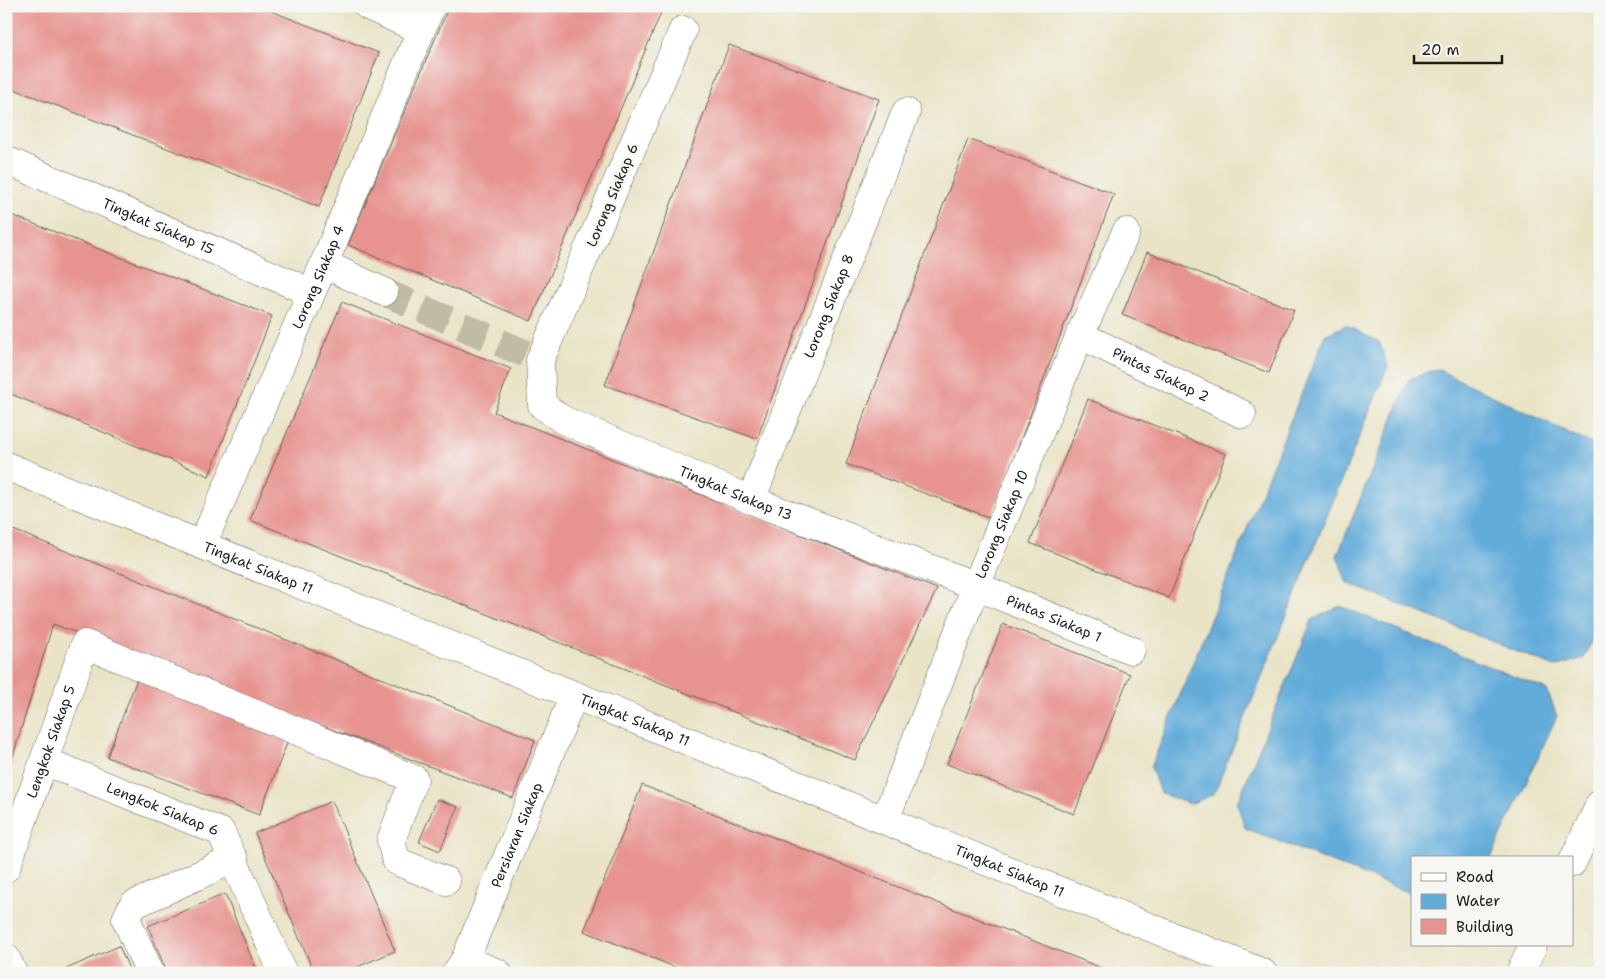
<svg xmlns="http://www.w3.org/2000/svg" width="1606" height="979" viewBox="0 0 1606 979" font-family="'Shantell Sans',sans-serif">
  <rect width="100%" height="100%" fill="#f6f6f2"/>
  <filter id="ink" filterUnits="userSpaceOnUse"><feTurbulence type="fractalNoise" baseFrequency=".02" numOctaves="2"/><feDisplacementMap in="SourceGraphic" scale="10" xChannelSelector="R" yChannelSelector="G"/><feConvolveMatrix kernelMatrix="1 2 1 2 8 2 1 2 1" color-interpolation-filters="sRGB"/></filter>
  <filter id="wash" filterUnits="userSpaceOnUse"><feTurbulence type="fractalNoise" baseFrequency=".0096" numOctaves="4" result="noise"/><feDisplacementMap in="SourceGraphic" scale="20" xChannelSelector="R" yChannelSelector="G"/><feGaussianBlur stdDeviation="1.12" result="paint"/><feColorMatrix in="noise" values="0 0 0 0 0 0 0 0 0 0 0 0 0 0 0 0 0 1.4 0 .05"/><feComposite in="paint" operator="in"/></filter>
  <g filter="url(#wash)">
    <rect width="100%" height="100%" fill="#e9e4c6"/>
    <path fill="#62acda" stroke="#3f647b" d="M 1346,325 L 1379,342 L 1388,366 L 1214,794 L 1190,804 L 1160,793 L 1151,767 L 1325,335 Z
      M 1437,369 L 1600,448 L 1600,624 L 1584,658 L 1555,667 L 1347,583 L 1337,556 L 1409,379 Z
      M 1340,606 L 1547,690 L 1557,716 L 1491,858 L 1412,858 L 1412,894 L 1245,828 L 1237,803 L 1312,620 Z"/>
    <g id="blocks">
      <path fill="#e7938f" d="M 6,6 L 258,6 L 379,53 L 319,207 L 6,86 Z
        M 449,6 L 664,6 L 531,321 L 348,245 Z
        M 729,45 L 879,99 L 757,439 L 605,385 Z
        M 968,139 L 1114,194 L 991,518 L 846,464 Z
        M 6,213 L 272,316 L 209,476 L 6,392 Z
        M 1147,252 L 1294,310 L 1269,373 L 1122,315 Z
        M 342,302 L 511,369 L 494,412 L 937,589 L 855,760 L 250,520 Z
        M 1088,399 L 1226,454 L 1169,598 L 1030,543 Z
        M 6,527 L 535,740 L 513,798 L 53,624 L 6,779 Z
        M 1003,624 L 1130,674 L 1074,814 L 947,764 Z
        M 137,679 L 289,738 L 259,815 L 107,757 Z
        M 642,785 L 1114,973 L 690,973 L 584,931 Z
        M 437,799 L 458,807 L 440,851 L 419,842 Z
        M 332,801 L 395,951 L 343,973 L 314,973 L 255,833 Z
        M 225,894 L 258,973 L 167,973 L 148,926 Z
        M 119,946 L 131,973 L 57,973 Z"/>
    </g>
  </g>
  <g filter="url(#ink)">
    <use href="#blocks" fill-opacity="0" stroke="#646258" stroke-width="1"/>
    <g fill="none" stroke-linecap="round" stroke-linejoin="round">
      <path stroke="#c0bca4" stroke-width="28" stroke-dasharray="28 14" stroke-linecap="butt" d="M 384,292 L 540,360"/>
      <defs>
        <g id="minor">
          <path d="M 368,6 L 421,30"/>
          <path id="s1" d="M 683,30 L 540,360 L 542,405 L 563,420 L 751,500 L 976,586 L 1131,650"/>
          <path id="s2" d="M 6,160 L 310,292"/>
          <path d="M 324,264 L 384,292"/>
          <path id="s3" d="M 1080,335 L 1242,414"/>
          <path id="s4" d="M 6,466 L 1263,973"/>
          <path id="s5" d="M 751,500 L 906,112"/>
          <path id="s6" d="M 202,545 L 324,264 L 431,6"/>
          <path id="s7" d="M 44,761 L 221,832 L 283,973"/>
          <path id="s8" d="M 885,820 L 976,586 L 1080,335 L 1126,232"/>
          <path d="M 1572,863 L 1600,804"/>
          <path id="s9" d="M 6,868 L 85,644 L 414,779 L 391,840 L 396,861 L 446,881"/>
          <path d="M 6,958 L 13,973"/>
          <path d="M 465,960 L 498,973"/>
          <path d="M 150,973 L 126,919 L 133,905 L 234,859"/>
          <path id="s10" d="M 456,973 L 465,960 L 574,695"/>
          <path d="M 1520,973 L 1533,945"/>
        </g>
      </defs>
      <use href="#minor" stroke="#646258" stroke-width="29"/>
      <use href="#minor" stroke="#fff" stroke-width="28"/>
    </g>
  </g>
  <g text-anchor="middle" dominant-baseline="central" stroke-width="5" stroke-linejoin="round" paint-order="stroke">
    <g font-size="14" fill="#1c1c1c" stroke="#f6f6f2">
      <text transform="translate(612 195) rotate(-67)">Lorong Siakap 6</text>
      <text stroke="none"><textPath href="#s2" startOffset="166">Tingkat Siakap 15</textPath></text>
      <text stroke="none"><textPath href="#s6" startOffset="292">Lorong Siakap 4</textPath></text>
      <text stroke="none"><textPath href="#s5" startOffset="209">Lorong Siakap 8</textPath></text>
      <text stroke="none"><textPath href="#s3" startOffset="90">Pintas Siakap 2</textPath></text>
      <text stroke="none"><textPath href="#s1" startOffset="618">Tingkat Siakap 13</textPath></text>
      <text stroke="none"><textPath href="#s8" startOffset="318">Lorong Siakap 10</textPath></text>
      <text stroke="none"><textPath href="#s4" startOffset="272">Tingkat Siakap 11</textPath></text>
      <text stroke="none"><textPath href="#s1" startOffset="960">Pintas Siakap 1</textPath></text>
      <text stroke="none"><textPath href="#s4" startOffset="678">Tingkat Siakap 11</textPath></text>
      <text stroke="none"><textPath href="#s9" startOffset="134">Lengkok Siakap 5</textPath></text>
      <text stroke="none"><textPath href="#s7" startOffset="128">Lengkok Siakap 6</textPath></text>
      <text stroke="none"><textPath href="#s10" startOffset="151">Persiaran Siakap</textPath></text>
      <text stroke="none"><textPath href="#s4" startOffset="1082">Tingkat Siakap 11</textPath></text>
    </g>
  </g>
  <rect width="1606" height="979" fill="none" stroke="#f6f6f2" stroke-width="25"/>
  <rect x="1411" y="856" width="162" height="90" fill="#f6f6f2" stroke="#9f9f9c"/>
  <rect x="1421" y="873" width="25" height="8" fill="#ffffff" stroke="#9f9f9c"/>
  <text x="1456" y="882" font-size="15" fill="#1c1c1c">Road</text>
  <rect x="1421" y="894" width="25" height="15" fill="#62acda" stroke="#9f9f9c"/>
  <text x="1456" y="906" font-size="15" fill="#1c1c1c">Water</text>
  <rect x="1421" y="919" width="25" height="15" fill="#e7938f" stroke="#9f9f9c"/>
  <text x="1456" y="932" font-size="15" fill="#1c1c1c">Building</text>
  <path d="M1414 55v8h88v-8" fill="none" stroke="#1c1c1c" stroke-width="2.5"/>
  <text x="1421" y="55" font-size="15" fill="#1c1c1c" stroke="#f6f6f2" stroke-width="4" paint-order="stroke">20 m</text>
</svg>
